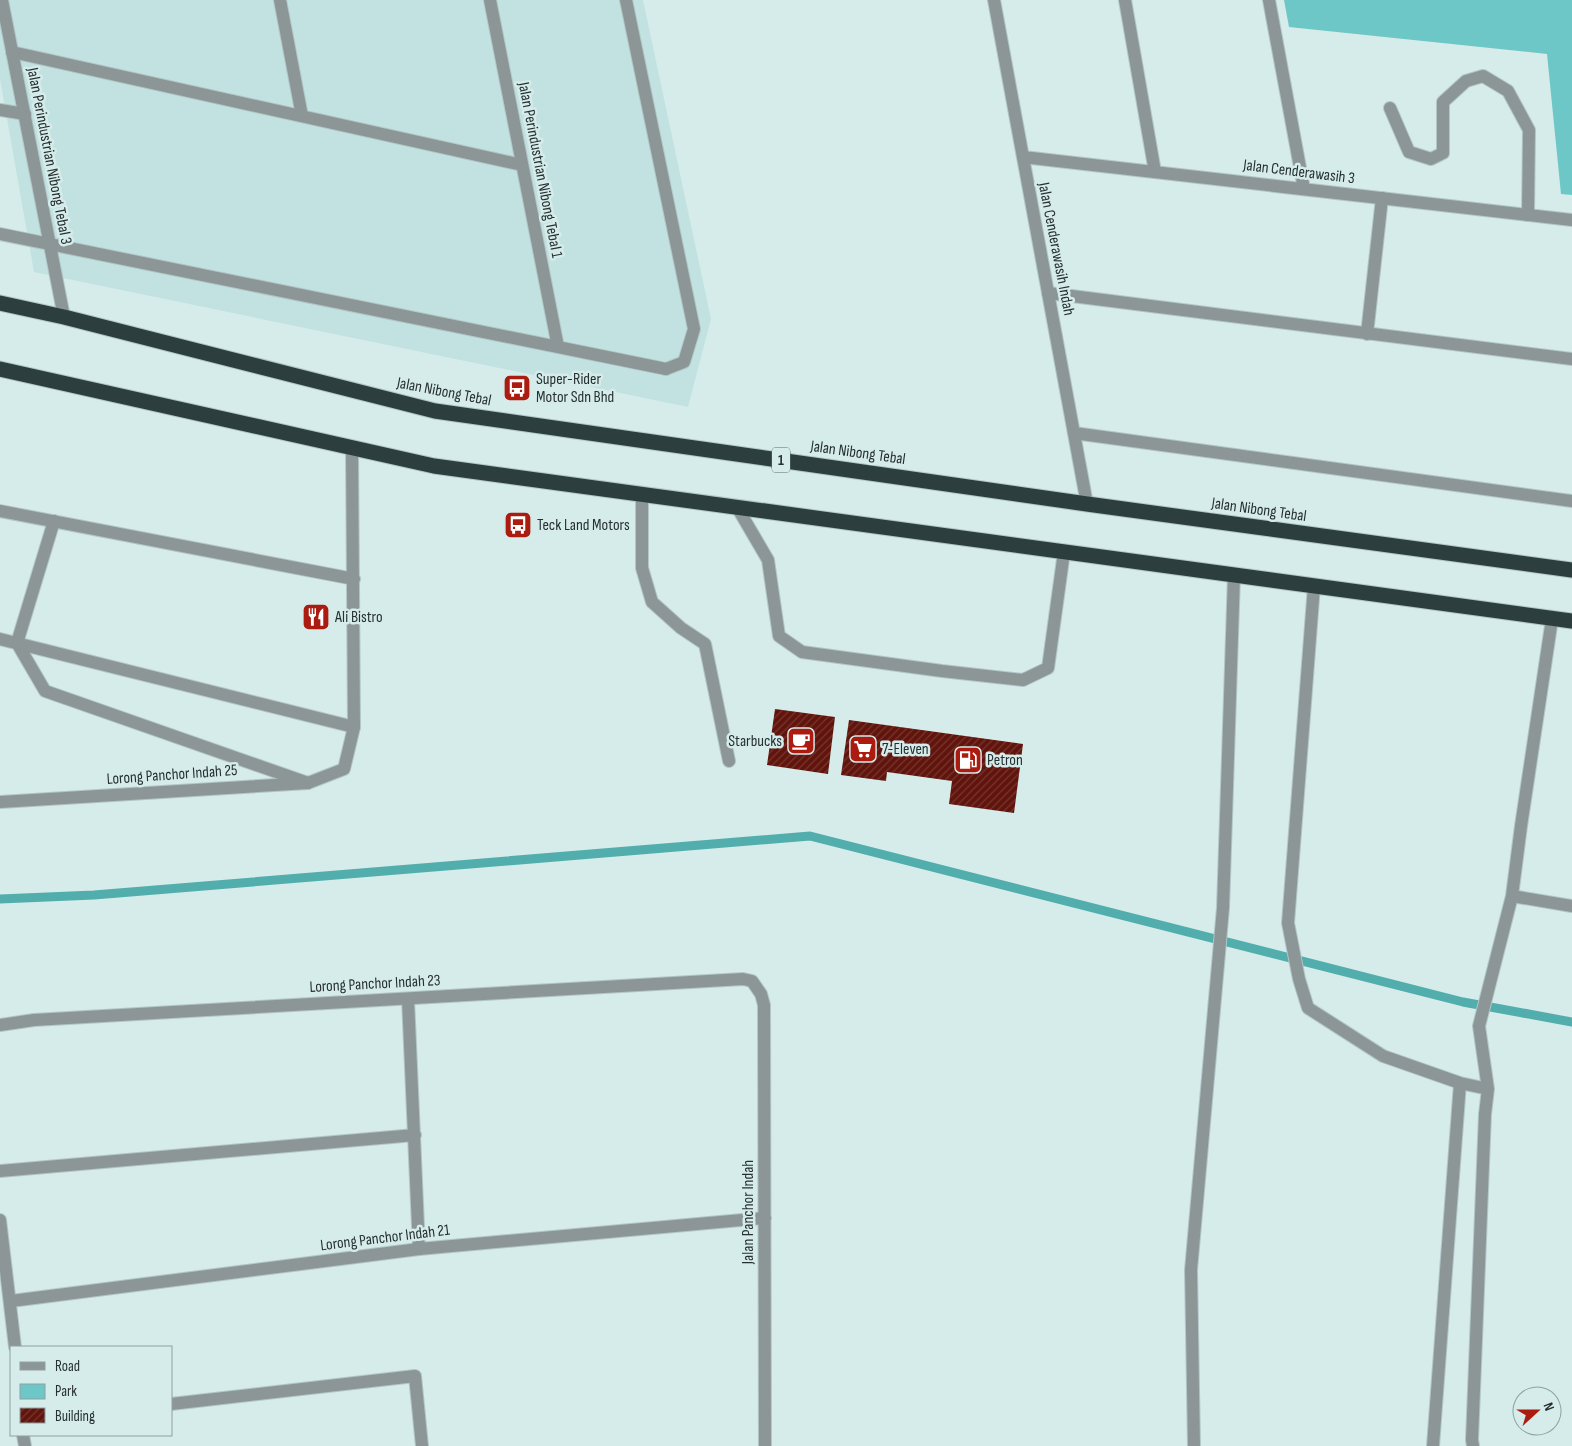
<svg xmlns="http://www.w3.org/2000/svg" width="1572" height="1446" viewBox="0 0 1572 1446" font-family="'Sofia Sans Condensed',sans-serif">
  <defs>
    <pattern id="building-hatch" width="6" height="6" patternUnits="userSpaceOnUse" patternTransform="scale(1.25)"><rect width="6" height="6" fill="#61140c"/><path d="M-1 1l2-2M0 6l6-6M5 7l2-2" fill="none" stroke="#743730"/></pattern>
  </defs>
  <rect width="100%" height="100%" fill="#d5eceb"/>
  <path fill="#c2e2e1" d="M 0,0 L 643,0 L 711,319 L 688,407 L 34,272 L 0,79 Z"/>
  <path fill="#6dc7c6" d="M 1284,0 L 1572,0 L 1572,195 L 1561,194 L 1547,54 L 1289,27 Z"/>
  <g fill="none" stroke-linecap="round" stroke-linejoin="round">
    <path stroke="#52adad" stroke-width="9" d="M 0,899 L 94,895 L 810,836 L 1463,1002 L 1572,1022"/>
  </g>
  <path fill="url(#building-hatch)" d="M 775,709 L 835,717 L 828,774 L 767,765 Z
    M 849,720 L 1023,744 L 1014,813 L 949,804 L 952,781 L 887,772 L 886,781 L 841,775 Z"/>
  <g fill="none" stroke-linecap="round" stroke-linejoin="round">
    <defs>
      <path id="lane" d="M 280,0 L 302,116
        M 626,0 L 694,329 L 684,362 L 666,369
        M 1125,0 L 1155,172
        M 12,52 L 522,165
        M 1390,108 L 1409,152 L 1431,159 L 1443,153 L 1443,102 L 1466,81 L 1483,76 L 1508,91 L 1529,130 L 1528,215
        M 0,110 L 25,114
        M 1048,293 L 1572,359
        M 1367,334 L 1382,198
        M 642,494 L 642,568 L 652,602 L 681,628 L 705,644 L 729,761
        M 737,507 L 768,560 L 779,636 L 802,652 L 942,671 L 1023,680 L 1048,668 L 1064,552
        M 54,521 L 17,643 L 45,691 L 308,783
        M 0,639 L 354,727
        M 408,999 L 419,1249
        M 0,1171 L 415,1135
        M 171,1404 L 415,1376 L 422,1446"/>
      <path id="street" d="M 2,0 L 64,317
        M 490,0 L 558,347
        M 994,0 L 1087,504
        M 1269,0 L 1304,189
        M 1023,157 L 1572,220
        M 0,234 L 666,369
        M 1074,433 L 1572,501
        M 0,511 L 354,579
        M 1314,586 L 1288,923 L 1299,979 L 1308,1008 L 1383,1056 L 1460,1083 L 1488,1089
        M 0,802 L 308,783 L 344,769 L 354,727 L 352,448
        M 1512,896 L 1572,906
        M 0,1025 L 34,1020 L 743,979 L 752,981 L 761,994 L 764,1005 L 765,1446
        M 0,1220 L 15,1347
        M 11,1301 L 419,1249 L 765,1218
        M 23,1435 L 25,1446
        M 1194,1446 L 1191,1270 L 1223,908 L 1234,575
        M 1433,1446 L 1460,1083
        M 1473,1446 L 1472,1440 L 1485,1114 L 1488,1089 L 1479,1026 L 1512,896 L 1521,826 L 1552,619"/>
      <path id="highway" d="M 0,303 L 64,317 L 435,411 L 1087,504 L 1572,570
        M 0,369 L 434,466 L 1572,621"/>
    </defs>
    <use href="#lane" stroke="#b2c6c6" stroke-width="14"/>
    <use href="#street" stroke="#b2c6c6" stroke-width="14"/>
    <use href="#highway" stroke="#b2c6c6" stroke-width="17"/>
    <use href="#lane" stroke="#8d9696" stroke-width="12"/>
    <use href="#street" stroke="#8d9696" stroke-width="12"/>
    <use href="#highway" stroke="#2c3e3e" stroke-width="15"/>
  </g>
  <defs>
    <symbol id="bus-square" viewBox="-11 -11 22 22"><rect x="-9" y="-9" width="18" height="18" rx="4" fill="#ac1b0f" stroke="#d5eceb"/><path d="M-5-6H5V4H4V6H2V4H-2V6H-4V4H-5ZM-3.5-4V0h7V-4ZM-3.5 1.2v1.5H-2V1.2ZM2 1.2v1.5H3.5V1.2Z" fill="#fff"/></symbol>
    <symbol id="restaurant-square" viewBox="-11 -11 22 22"><rect x="-9" y="-9" width="18" height="18" rx="4" fill="#ac1b0f" stroke="#d5eceb"/><path d="M-5-6h1v4h1v-4h1v4h1v-4h1v5L-1.5 .5V6h-2V.5L-5-1ZM5-6V6H3V1.5H1.5Q1.5-4 5-6Z" fill="#fff"/></symbol>
    <symbol id="cafe-square" viewBox="-11 -11 22 22"><rect x="-9" y="-9" width="18" height="18" rx="4" fill="#ac1b0f" stroke="#d5eceb"/><path d="M-5.5-4.5H6V0H3Q3 3.5 0 3.5H-2.5Q-5.5 3.5-5.5 0ZM3-3.2v2h1.7v-2ZM-6 4.5H4V6H-6Z" fill="#fff"/></symbol>
    <symbol id="supermarket-square" viewBox="-11 -11 22 22"><rect x="-9" y="-9" width="18" height="18" rx="4" fill="#ac1b0f" stroke="#d5eceb"/><path d="M-6-5.5h2.5l.6 2H6L4.5 2H-2.5L-4.4-4H-6ZM-1.5 3.2a1.3 1.3 0 1 0 .1 0ZM3 3.2a1.3 1.3 0 1 0 .1 0Z" fill="#fff"/></symbol>
    <symbol id="fuel-square" viewBox="-11 -11 22 22"><rect x="-9" y="-9" width="18" height="18" rx="4" fill="#ac1b0f" stroke="#d5eceb"/><path d="M-5.5-6h7V0h2V4h1.3V-2.5L3-4.5l.8-.8L6-3V5H2.5V1h-1V6h-7ZM-4.2-4.7v3.2H.2V-4.7Z" fill="#fff"/></symbol>
  </defs>
  <g fill-rule="evenodd">
    <use href="#bus-square" x="501" y="372" width="32" height="32"/>
    <use href="#bus-square" x="502" y="509" width="32" height="32"/>
    <use href="#restaurant-square" x="300" y="601" width="32" height="32"/>
    <use href="#cafe-square" x="785" y="725" width="32" height="32"/>
    <use href="#supermarket-square" x="847" y="733" width="32" height="32"/>
    <use href="#fuel-square" x="952" y="744" width="32" height="32"/>
  </g>
  <g text-anchor="middle" dominant-baseline="central" stroke-width="5" stroke-linejoin="round" paint-order="stroke">
    <rect fill="#d5eceb" stroke="#5b6868" stroke-width="1" x="772" y="447.5" width="18" height="25" rx="4"/>
    <g font-size="15" font-weight="bold" fill="#273030">
      <text x="781" y="460">1</text>
    </g>
    <g font-size="16" fill="#273030" stroke="#d5eceb">
      <text transform="translate(49 156) rotate(79)">Jalan Perindustrian Nibong Tebal 3</text>
      <text transform="translate(540 170) rotate(79)">Jalan Perindustrian Nibong Tebal 1</text>
      <text transform="translate(1299 172) rotate(7)">Jalan Cenderawasih 3</text>
      <text transform="translate(1056 249) rotate(79)">Jalan Cenderawasih Indah</text>
      <text transform="translate(444 392) rotate(11)">Jalan Nibong Tebal</text>
      <text transform="translate(858 453) rotate(8)">Jalan Nibong Tebal</text>
      <text transform="translate(1259 510) rotate(8)">Jalan Nibong Tebal</text>
      <text transform="translate(172 775) rotate(-4)">Lorong Panchor Indah 25</text>
      <text transform="translate(375 984) rotate(-3)">Lorong Panchor Indah 23</text>
      <text transform="translate(748 1212) rotate(-90)">Jalan Panchor Indah</text>
      <text transform="translate(385 1238) rotate(-7)">Lorong Panchor Indah 21</text>
    </g>
    <g font-size="16" fill="#273030" stroke="#d5eceb" text-anchor="start">
      <text x="536" y="379">Super-Rider<tspan x="536" dy="18">Motor Sdn Bhd</tspan></text>
      <text x="537" y="525">Teck Land Motors</text>
      <text x="335" y="617">Ali Bistro</text>
      <text x="782" y="741" text-anchor="end">Starbucks</text>
      <text x="882" y="749">7-Eleven</text>
      <text x="987" y="760">Petron</text>
    </g>
  </g>
  <rect x="10" y="1346" width="162" height="90" fill="#d5eceb" stroke="#8fa1a0"/>
  <rect x="20" y="1362" width="25" height="8" fill="#8d9696" stroke="#8fa1a0"/>
  <text x="55" y="1371" font-size="15" fill="#273030">Road</text>
  <rect x="20" y="1384" width="25" height="15" fill="#6dc7c6" stroke="#8fa1a0"/>
  <text x="55" y="1396" font-size="15" fill="#273030">Park</text>
  <rect x="20" y="1408" width="25" height="15" fill="url(#building-hatch)" stroke="#8fa1a0"/>
  <text x="55" y="1421" font-size="15" fill="#273030">Building</text>
  <g transform="translate(1537 1411) rotate(69)"><circle r="24" fill="#d5eceb" stroke="#8fa1a0"/>
  <path d="M0-4L9 19L0 12L-9 19Z" fill="#ac1b0f"/>
  <text y="-8" font-size="14" font-weight="bold" text-anchor="middle" fill="#273030">N</text>
  </g>
</svg>
